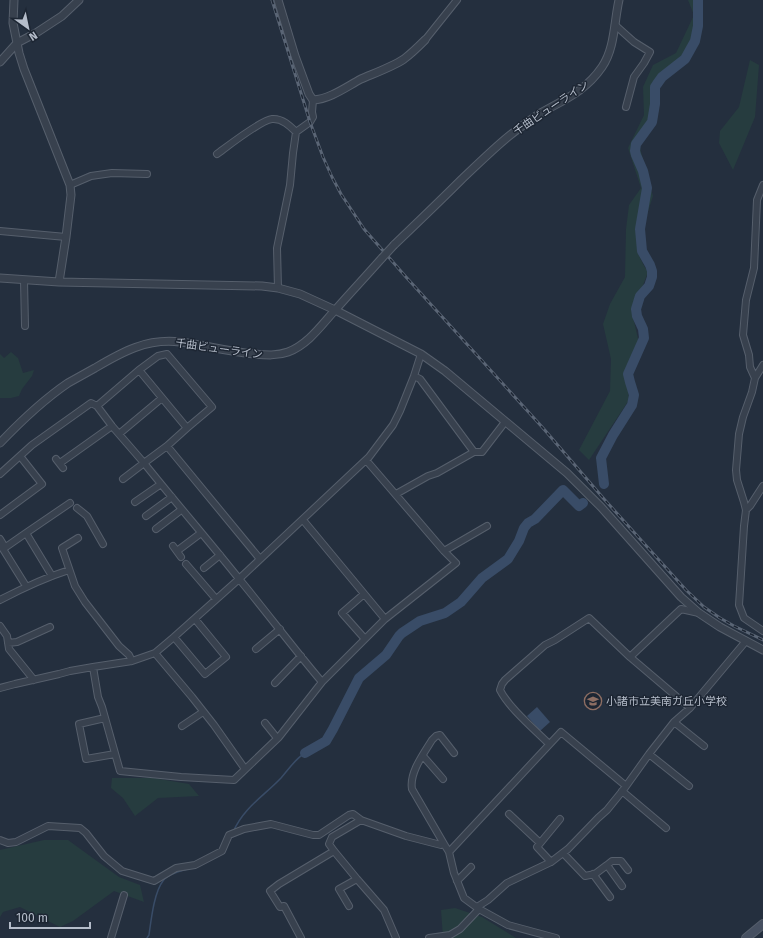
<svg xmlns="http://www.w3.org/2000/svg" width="763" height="938" viewBox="0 0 763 938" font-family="'Fira Sans','Noto Sans JP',sans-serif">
  <rect width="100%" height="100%" fill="#242f3e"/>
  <path fill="#263c3f" d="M 688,0 L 698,0 L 698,4 L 691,40 L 681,61 L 668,70 L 654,85 L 653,111 L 650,120 L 643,130 L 640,148 L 653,196 L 638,242 L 637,251 L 643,264 L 648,272 L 640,293 L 633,317 L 639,343 L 632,366 L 628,389 L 629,400 L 589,460 L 579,450 L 610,391 L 611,359 L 603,324 L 610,304 L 625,277 L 626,229 L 629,205 L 641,188 L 628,148 L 644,115 L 643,87 L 653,65 L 676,53 L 694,15 Z
    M 750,60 L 759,65 L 755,117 L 733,170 L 719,143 L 720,131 L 739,107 Z
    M 11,352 L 18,358 L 23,373 L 34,370 L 32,376 L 22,389 L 19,396 L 11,398 L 0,398 L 0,354 L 4,358 Z
    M 112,778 L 153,778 L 189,784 L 199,796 L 158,798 L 135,816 L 123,798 L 111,788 Z
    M 44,840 L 68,840 L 119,877 L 140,885 L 144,902 L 114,891 L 73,921 L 60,927 L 20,907 L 3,912 L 0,917 L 0,850 Z
    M 455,908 L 482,917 L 516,938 L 443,938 L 441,910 Z"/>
  <path fill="#394c67" d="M 537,707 L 550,722 L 540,731 L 527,716 Z"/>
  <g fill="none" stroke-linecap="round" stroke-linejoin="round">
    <path stroke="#394c67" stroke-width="1.5" d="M 233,832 C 244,807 264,796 281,778 C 289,769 295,759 305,753
      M 147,938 L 149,935 C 151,921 154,892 163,881 C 167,874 180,871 188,869"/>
    <path stroke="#394c67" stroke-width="10" d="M 604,484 L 601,458 L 613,435 L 632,405 L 634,395 L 630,382 L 628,374 L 644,338 L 643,329 L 637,316 L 636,309 L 640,296 L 649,286 L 652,277 L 652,271 L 650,265 L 642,251 L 640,229 L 647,188 L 643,171 L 636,155 L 635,151 L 636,144 L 652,122 L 655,104 L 655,87 L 657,84 L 662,77 L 685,59 L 695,41 L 698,26 L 698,0
      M 305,753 L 326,741 L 333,729 L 359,678 L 386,655 L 399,636 L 402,633 L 420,621 L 445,613 L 461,602 L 482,578 L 508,559 L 519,541 L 524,528 L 528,523 L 535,519 L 563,490 L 579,506 L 583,503"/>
    <defs>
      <path id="minor" d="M 615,25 L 634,42 L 650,52 L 644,63 L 634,77 L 626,107
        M 425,40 L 457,0
        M 217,154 C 228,146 261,120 272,119 C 282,118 290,126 296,132
        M 70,185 L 91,176 L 112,173 L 147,174
        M 0,231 L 66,237
        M 24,280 L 25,326
        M 278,288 L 277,248 L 290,185 L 293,153 L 296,132 L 310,122 L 313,117 L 312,112 L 313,100
        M 167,354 L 212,407 L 187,428 L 167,446 L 144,463 L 112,426 L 97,406 L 139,370 L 158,356 Z
        M 763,365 L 755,378 L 752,392 L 743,417 L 739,434 L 736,470 L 737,480 L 744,502 L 746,510 L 744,526 L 739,605 L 744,618 L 763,631
        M 139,370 L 187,428
        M 414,376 L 420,379 L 474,452
        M 755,378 L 750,367 L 749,355 L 743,335 L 746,300 L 754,268 L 757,200 L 763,185
        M 119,434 L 162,398
        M 167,446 L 260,559
        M 56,459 L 63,468
        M 366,460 L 444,551 L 487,526
        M 60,463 L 112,426
        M 0,474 L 32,445 L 91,403 L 97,406
        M 396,494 L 428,476 L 437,473 L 474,452 L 482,452 L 505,422
        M 135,502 L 161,484
        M 77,508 L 87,516 L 103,544
        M 746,510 L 750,506 L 763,486
        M 0,515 L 42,484 L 20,456
        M 146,516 L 172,497
        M 303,520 L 385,619 L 456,563 L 444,551
        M 156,529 L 181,510
        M 26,533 L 70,503
        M 78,538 L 62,548 L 75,586 L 85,602 L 119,646 L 129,655 L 132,661
        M 0,539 L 3,544 L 3,549 L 26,586
        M 173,546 L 181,557
        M 3,549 L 26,533 L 52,576
        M 177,551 L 201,533
        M 186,564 L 216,599
        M 204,568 L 220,555
        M 364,594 L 342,613 L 365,639
        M 0,600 C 23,588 44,578 69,570
        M 0,626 L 7,636 L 9,649 L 34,680
        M 174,637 L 205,674 L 226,657 L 195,619
        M 8,643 L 17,642 L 50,627
        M 256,649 L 280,629
        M 155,653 L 192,697 L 214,725 L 245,769
        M 93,667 L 98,697 L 102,707 L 120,771 L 181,777 L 234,780 L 279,737 L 322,682 C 294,649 268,614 240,580 C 209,541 176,503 144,463 L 123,479
        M 275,683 L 301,656
        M 321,683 L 385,619
        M 0,688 L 15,684 L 59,674 L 70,671 L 93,667 L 132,661 L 155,653 L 174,637 L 239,579 L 369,457 L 393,425 L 400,411 L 414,376 L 421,354
        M 690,708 L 630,657 L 681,609 L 699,613
        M 105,718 L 79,724 L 86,759 L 115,754
        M 674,722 L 704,746
        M 265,723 L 277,738
        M 182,726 L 203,712
        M 549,744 C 534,729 509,708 500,690 L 502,684 L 505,680 L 545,645 L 555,640 L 589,618 L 630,657
        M 649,754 L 689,786
        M 423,756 L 443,779
        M 622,791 L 666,828
        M 509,814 L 540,843
        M 361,820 L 332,837 L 329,844 L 334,851 L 357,879 L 384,910 L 396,938
        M 0,840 L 8,843 L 16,842 L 48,826 L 80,828 L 86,833 L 104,856 L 122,871 L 154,881 L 176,868 L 195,865 L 222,851 L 229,835 L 244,829 L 271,824 L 313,835 L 319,835 L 349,815 L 353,814 L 361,820 L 406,836 L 441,845 L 444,844 L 449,852 L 454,873 L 464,898 L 479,909 L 508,925 L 556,938
        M 444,844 L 412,789 C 409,773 424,753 432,740 L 436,736 L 440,735 L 454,753
        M 449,852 L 561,732 L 626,786
        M 563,853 L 585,876 L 595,874 L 607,865 L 622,886
        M 551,862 L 537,847 L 560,819
        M 607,865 L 612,861 L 621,861 L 628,870
        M 593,874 L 610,897
        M 457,881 L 471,867
        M 349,906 L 339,889 L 357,879
        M 477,907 L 488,900 L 507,883 L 551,862 L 568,849 L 598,818 L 607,810 L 624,789 L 649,754 L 674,722 L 690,708 L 746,641
        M 111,938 L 124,895
        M 301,938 L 284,906 L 280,907 L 270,891 L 279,884 L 334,851
        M 429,938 L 450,935 L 460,929 L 479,909"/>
      <path id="tertiary" d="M 14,0 L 13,23 L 19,53 L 24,69 L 70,185 L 71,195 L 66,237 L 59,282
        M 278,0 L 295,56 L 309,94 L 313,100 C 330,99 346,87 361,79 C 375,73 392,67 404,59 C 412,53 418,47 425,40
        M 0,62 L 17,43 L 36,33 L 62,16 L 79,0
        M 394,245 C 417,223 440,201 462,179 C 478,164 493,149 509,136 C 519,128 529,121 539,114 C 563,100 585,92 602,67 C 615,48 614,22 619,0
        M 0,278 L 59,282 L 262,286 L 278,288 L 300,294 L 335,310 L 421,354 L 445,371 L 567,473 L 601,507 L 681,597 L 699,613 L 720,627 L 763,650
        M 0,443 C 21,421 43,400 68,383 C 77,378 86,373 95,368 C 122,352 147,338 180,342 C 205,345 229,352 255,354 C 266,355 277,356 288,352 C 309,344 322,324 337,308 C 352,291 367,275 382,258"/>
      <path id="secondary" d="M 746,938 L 763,924"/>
    </defs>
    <use href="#minor" stroke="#565f6c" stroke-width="8"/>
    <use href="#tertiary" stroke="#565f6c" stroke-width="9"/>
    <use href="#secondary" stroke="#565f6c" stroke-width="10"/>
    <use href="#minor" stroke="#38414e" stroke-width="6"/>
    <use href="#tertiary" stroke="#38414e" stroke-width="7"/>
    <use href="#secondary" stroke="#465061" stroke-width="8"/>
    <defs>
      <path id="rail" d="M 272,0 L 310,122 L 323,157 L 332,177 L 341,194 L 364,229 L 406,277 L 543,428 L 604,499 L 686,590 L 704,607 L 720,618 L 734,626 L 763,640"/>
    </defs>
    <use href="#rail" stroke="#5a6575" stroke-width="3"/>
    <use href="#rail" stroke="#1d2633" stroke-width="1.5" stroke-dasharray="4.5" stroke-linecap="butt"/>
    <defs>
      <path id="tertiary-bridge" d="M 382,258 L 394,245"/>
    </defs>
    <use href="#tertiary-bridge" stroke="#565f6c" stroke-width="9" stroke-linecap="butt"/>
    <use href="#tertiary-bridge" stroke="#38414e" stroke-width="7"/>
  </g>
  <defs>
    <symbol id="school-ring" viewBox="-11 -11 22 22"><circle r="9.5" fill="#1d2633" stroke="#8d6e63" stroke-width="1.5"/><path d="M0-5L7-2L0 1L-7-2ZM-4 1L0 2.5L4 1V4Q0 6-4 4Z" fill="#8d6e63"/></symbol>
  </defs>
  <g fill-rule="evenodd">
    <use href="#school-ring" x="583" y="691" width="20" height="20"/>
  </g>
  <g text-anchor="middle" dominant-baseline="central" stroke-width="3" stroke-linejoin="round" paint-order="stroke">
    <g font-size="11" fill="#b4bcc9" stroke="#1d2633">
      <text transform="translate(551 108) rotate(-34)">千曲ビューライン</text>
      <text transform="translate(219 349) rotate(8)">千曲ビューライン</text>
    </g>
    <g font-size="11" fill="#b4bcc9" stroke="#1d2633" text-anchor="start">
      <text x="606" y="701">小諸市立美南ガ丘小学校</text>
    </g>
  </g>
  <g transform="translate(28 28) rotate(147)" stroke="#1d2633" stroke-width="3" paint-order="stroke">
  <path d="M0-3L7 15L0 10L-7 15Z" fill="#b4bcc9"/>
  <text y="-6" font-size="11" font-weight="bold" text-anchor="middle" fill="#b4bcc9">N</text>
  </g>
  <path d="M10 922v6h80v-6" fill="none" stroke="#b4bcc9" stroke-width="2"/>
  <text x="16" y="922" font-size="12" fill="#b4bcc9" stroke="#1d2633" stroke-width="3" paint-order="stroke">100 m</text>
</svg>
